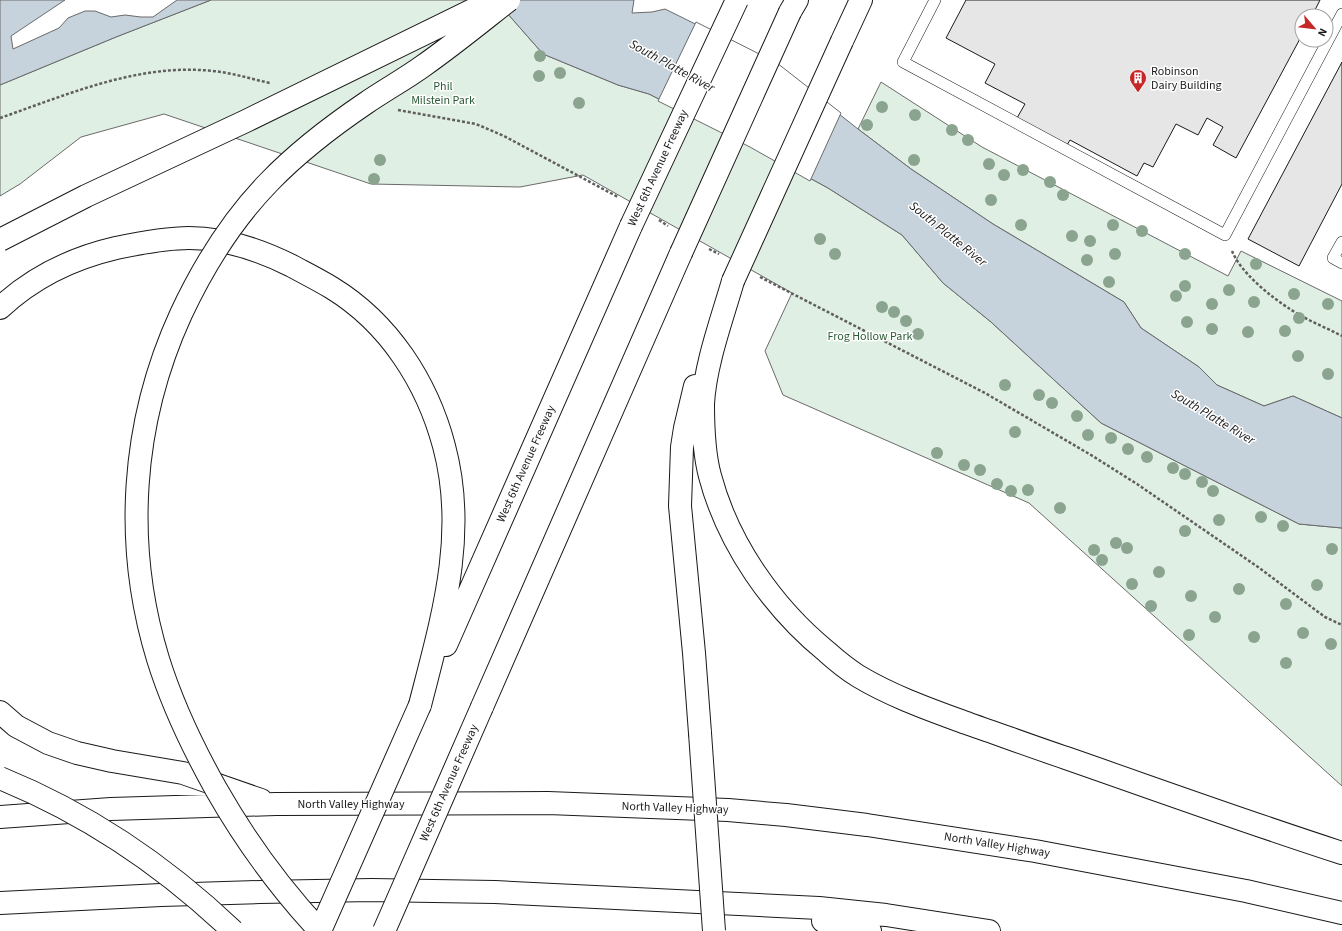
<svg xmlns="http://www.w3.org/2000/svg" width="1342" height="931" viewBox="0 0 1342 931" font-family="'Source Sans 3',sans-serif">
  <rect width="100%" height="100%" fill="#fff"/>
  <path fill="#e0efe3" stroke="#6a6a6a" d="M 211,0 L 478,0 L 507,13 L 543,54 L 618,85 L 649,94 L 751,146 L 828,188 L 902,235 L 943,283 L 991,322 L 1101,423 L 1299,524 L 1342,528 L 1342,786 L 1029,503 L 783,395 L 765,351 L 792,293 L 583,175 L 520,187 L 371,184 L 164,114 L 81,137 L 20,184 L 0,196 L 0,85 L 116,37 Z
    M 881,82 L 982,147 L 1228,276 L 1241,251 L 1342,301 L 1342,418 L 1293,396 L 1264,406 L 1217,385 L 1199,367 L 1141,328 L 1124,302 L 993,224 L 911,169 L 858,129 Z"/>
  <path fill="#c6d2dc" stroke="#6a6a6a" d="M 0,0 L 65,0 L 11,36 L 13,49 L 59,28 L 68,18 L 85,11 L 95,11 L 111,17 L 125,15 L 141,17 L 153,17 L 177,0 L 211,0 L 116,37 L 0,85 Z
    M 478,0 L 634,0 L 632,13 L 652,12 L 665,9 L 776,64 L 858,129 L 911,169 L 993,224 L 1124,302 L 1141,328 L 1199,367 L 1217,385 L 1264,406 L 1293,396 L 1342,418 L 1342,528 L 1299,524 L 1101,423 L 991,322 L 943,283 L 902,235 L 828,188 L 751,146 L 649,94 L 618,85 L 543,54 L 507,13 Z"/>
  <path fill="#fff" stroke="#6a6a6a" d="M 696,22 L 777,63 L 841,113 L 810,181 L 750,147 L 658,101 Z"/>
  <path fill="#e6e6e6" stroke="#1a1a1a" d="M 966,0 L 1320,0 L 1312,16 L 1302,16 L 1302,35 L 1236,158 L 1213,145 L 1223,127 L 1207,118 L 1198,135 L 1176,124 L 1153,167 L 1144,163 L 1137,176 L 1070,140 L 1067,145 L 1017,118 L 1025,104 L 985,83 L 995,64 L 946,38 Z
    M 1342,62 L 1342,184 L 1299,266 L 1248,239 Z"/>
  <g fill="none" stroke-linecap="round" stroke-linejoin="round">
    <defs>
      <path id="lane" d="M 935,0 L 903,62 L 1225,235 L 1342,14
        M 1342,242 L 1333,258 L 1342,263"/>
      <path id="highway" d="M 790,12 L 797,0
        M 842,41 L 861,0
        M 733,281 C 722,319 705,365 703,404 C 703,427 704,454 710,476 C 728,544 773,608 827,652 C 837,661 847,669 858,676 C 893,697 931,710 969,724 C 1001,735 1033,747 1066,758 C 1158,790 1249,823 1342,853
        M 0,308 C 32,278 73,258 116,248 C 140,243 165,238 189,238 C 225,238 260,250 292,266 C 305,273 319,280 332,288 C 389,323 427,382 444,446 C 468,535 442,619 420,705
        M 695,386 L 685,428 L 682,447 L 680,506 L 694,653 L 700,733
        M 446,645 L 631,226
        M 482,707 L 681,253
        M 0,712 L 16,726 L 48,743 L 77,753 L 112,761 L 183,773 L 261,800
        M 0,817 L 111,809 L 276,804 L 548,803 L 728,810 L 786,815 L 867,825 L 1035,851 L 1246,891 L 1342,913
        M 0,903 L 161,895 L 260,892 L 372,890 L 495,892 L 819,908 L 886,915 L 989,931
        M 823,921 L 870,931"/>
    </defs>
    <use href="#lane" stroke="#1a1a1a" stroke-width="12"/>
    <use href="#highway" stroke="#1a1a1a" stroke-width="24"/>
    <path stroke="#5f5f5f" stroke-width="2.5" stroke-dasharray="3 2" stroke-linecap="butt" d="M 398,110 L 476,124 L 504,136 L 618,197
      M 0,118 C 69,94 139,63 213,71 C 233,73 251,79 270,83
      M 659,220 L 668,226
      M 709,249 L 719,254
      M 1232,251 C 1241,273 1271,297 1290,309 C 1306,320 1325,327 1342,336
      M 760,277 L 985,393 L 1091,455 L 1137,484 L 1258,567 L 1325,617 L 1342,625"/>
    <use href="#lane" stroke="#fff" stroke-width="11"/>
    <use href="#highway" stroke="#fff" stroke-width="22"/>
    <defs>
      <path id="highway-bridge" d="M 631,226 L 737,0
        M 0,240 L 86,196 L 246,121 L 493,0
        M 681,253 L 790,12
        M 733,281 L 842,41
        M 700,733 L 714,931
        M 0,778 C 86,813 166,867 233,931
        M 320,931 C 280,888 245,840 216,789 C 193,748 172,704 158,659 C 123,545 131,423 181,314 C 203,267 232,220 269,182 C 298,152 332,126 366,103 C 385,90 405,79 423,66 C 453,45 481,22 509,0
        M 320,931 L 420,705
        M 384,931 L 482,707"/>
    </defs>
    <use href="#highway-bridge" stroke="#1a1a1a" stroke-width="24" stroke-linecap="butt"/>
    <use href="#highway-bridge" stroke="#fff" stroke-width="22"/>
  </g>
  <g fill="#8aa48f">
    <circle cx="540" cy="56" r="6"/>
    <circle cx="560" cy="73" r="6"/>
    <circle cx="539" cy="76" r="6"/>
    <circle cx="579" cy="103" r="6"/>
    <circle cx="882" cy="107" r="6"/>
    <circle cx="915" cy="115" r="6"/>
    <circle cx="867" cy="125" r="6"/>
    <circle cx="952" cy="130" r="6"/>
    <circle cx="968" cy="140" r="6"/>
    <circle cx="380" cy="160" r="6"/>
    <circle cx="914" cy="160" r="6"/>
    <circle cx="989" cy="164" r="6"/>
    <circle cx="1023" cy="170" r="6"/>
    <circle cx="1004" cy="175" r="6"/>
    <circle cx="374" cy="179" r="6"/>
    <circle cx="1050" cy="182" r="6"/>
    <circle cx="1063" cy="195" r="6"/>
    <circle cx="991" cy="200" r="6"/>
    <circle cx="1021" cy="225" r="6"/>
    <circle cx="1113" cy="225" r="6"/>
    <circle cx="1142" cy="231" r="6"/>
    <circle cx="1072" cy="236" r="6"/>
    <circle cx="820" cy="239" r="6"/>
    <circle cx="1090" cy="241" r="6"/>
    <circle cx="835" cy="254" r="6"/>
    <circle cx="1115" cy="254" r="6"/>
    <circle cx="1185" cy="254" r="6"/>
    <circle cx="1087" cy="260" r="6"/>
    <circle cx="1256" cy="264" r="6"/>
    <circle cx="1109" cy="282" r="6"/>
    <circle cx="1185" cy="286" r="6"/>
    <circle cx="1229" cy="290" r="6"/>
    <circle cx="1294" cy="294" r="6"/>
    <circle cx="1176" cy="296" r="6"/>
    <circle cx="1254" cy="302" r="6"/>
    <circle cx="1212" cy="304" r="6"/>
    <circle cx="1328" cy="304" r="6"/>
    <circle cx="882" cy="307" r="6"/>
    <circle cx="894" cy="312" r="6"/>
    <circle cx="1299" cy="318" r="6"/>
    <circle cx="906" cy="321" r="6"/>
    <circle cx="1187" cy="322" r="6"/>
    <circle cx="1212" cy="329" r="6"/>
    <circle cx="1285" cy="331" r="6"/>
    <circle cx="1248" cy="332" r="6"/>
    <circle cx="918" cy="334" r="6"/>
    <circle cx="1298" cy="356" r="6"/>
    <circle cx="1328" cy="374" r="6"/>
    <circle cx="1005" cy="385" r="6"/>
    <circle cx="1039" cy="395" r="6"/>
    <circle cx="1052" cy="403" r="6"/>
    <circle cx="1077" cy="416" r="6"/>
    <circle cx="1015" cy="432" r="6"/>
    <circle cx="1088" cy="435" r="6"/>
    <circle cx="1111" cy="438" r="6"/>
    <circle cx="1128" cy="449" r="6"/>
    <circle cx="937" cy="453" r="6"/>
    <circle cx="1147" cy="457" r="6"/>
    <circle cx="964" cy="465" r="6"/>
    <circle cx="1173" cy="468" r="6"/>
    <circle cx="980" cy="470" r="6"/>
    <circle cx="1185" cy="474" r="6"/>
    <circle cx="1202" cy="482" r="6"/>
    <circle cx="997" cy="484" r="6"/>
    <circle cx="1028" cy="490" r="6"/>
    <circle cx="1011" cy="491" r="6"/>
    <circle cx="1213" cy="491" r="6"/>
    <circle cx="1060" cy="508" r="6"/>
    <circle cx="1261" cy="517" r="6"/>
    <circle cx="1219" cy="520" r="6"/>
    <circle cx="1283" cy="526" r="6"/>
    <circle cx="1185" cy="531" r="6"/>
    <circle cx="1116" cy="543" r="6"/>
    <circle cx="1127" cy="548" r="6"/>
    <circle cx="1332" cy="549" r="6"/>
    <circle cx="1094" cy="550" r="6"/>
    <circle cx="1102" cy="560" r="6"/>
    <circle cx="1159" cy="572" r="6"/>
    <circle cx="1132" cy="584" r="6"/>
    <circle cx="1317" cy="585" r="6"/>
    <circle cx="1239" cy="589" r="6"/>
    <circle cx="1191" cy="596" r="6"/>
    <circle cx="1286" cy="604" r="6"/>
    <circle cx="1151" cy="606" r="6"/>
    <circle cx="1215" cy="617" r="6"/>
    <circle cx="1303" cy="633" r="6"/>
    <circle cx="1189" cy="635" r="6"/>
    <circle cx="1254" cy="637" r="6"/>
    <circle cx="1331" cy="644" r="6"/>
    <circle cx="1286" cy="663" r="6"/>
  </g>
  <defs>
    <symbol id="building-pin" viewBox="-11 -11 22 30"><path d="M0 17L-7.5 6A9.5 9.5 0 1 1 7.5 6Z" fill="#c62828" stroke="#fff"/><path d="M-4-6H4V6H1V3H-1V6H-4ZM-2.5-4.3h1.7v1.8h-1.7ZM.8-4.3h1.7v1.8H.8ZM-2.5-1h1.7V.8h-1.7ZM.8-1h1.7V.8H.8Z" fill="#fff"/></symbol>
  </defs>
  <g fill-rule="evenodd">
    <use href="#building-pin" x="1128" y="68" width="20" height="27"/>
  </g>
  <g text-anchor="middle" dominant-baseline="central" stroke-width="3" stroke-linejoin="round" paint-order="stroke">
    <g font-size="12" fill="#1a1a1a" stroke="#fff" text-anchor="start">
      <text x="1151" y="71">Robinson<tspan x="1151" dy="14">Dairy Building</tspan></text>
    </g>
    <g font-size="12" fill="#2b5a34" stroke="#fff">
      <text x="443" y="86">Phil<tspan x="443" dy="14">Milstein Park</tspan></text>
      <text x="870" y="336">Frog Hollow Park</text>
    </g>
    <g font-size="12" fill="#1a1a1a" stroke="#fff">
      <text transform="translate(658 168) rotate(-65)">West 6th Avenue Freeway</text>
      <text transform="translate(526 464) rotate(-66)">West 6th Avenue Freeway</text>
      <text transform="translate(449 783) rotate(-66)">West 6th Avenue Freeway</text>
      <text x="351" y="804">North Valley Highway</text>
      <text transform="translate(675 808) rotate(2)">North Valley Highway</text>
      <text transform="translate(997 845) rotate(9)">North Valley Highway</text>
    </g>
    <g font-size="13" font-style="italic" fill="#1a1a1a" stroke="#fff">
      <text transform="translate(672 66) rotate(29)">South Platte River</text>
      <text transform="translate(948 234) rotate(39)">South Platte River</text>
      <text transform="translate(1213 417) rotate(31)">South Platte River</text>
    </g>
  </g>
  <g transform="translate(1314 28) rotate(118)"><circle r="19" fill="#ffffff" stroke="#a3a3a3"/>
  <path d="M0-3L7 15L0 10L-7 15Z" fill="#c62828"/>
  <text y="-6" font-size="11" font-weight="bold" text-anchor="middle" fill="#1a1a1a">N</text>
  </g>
</svg>
